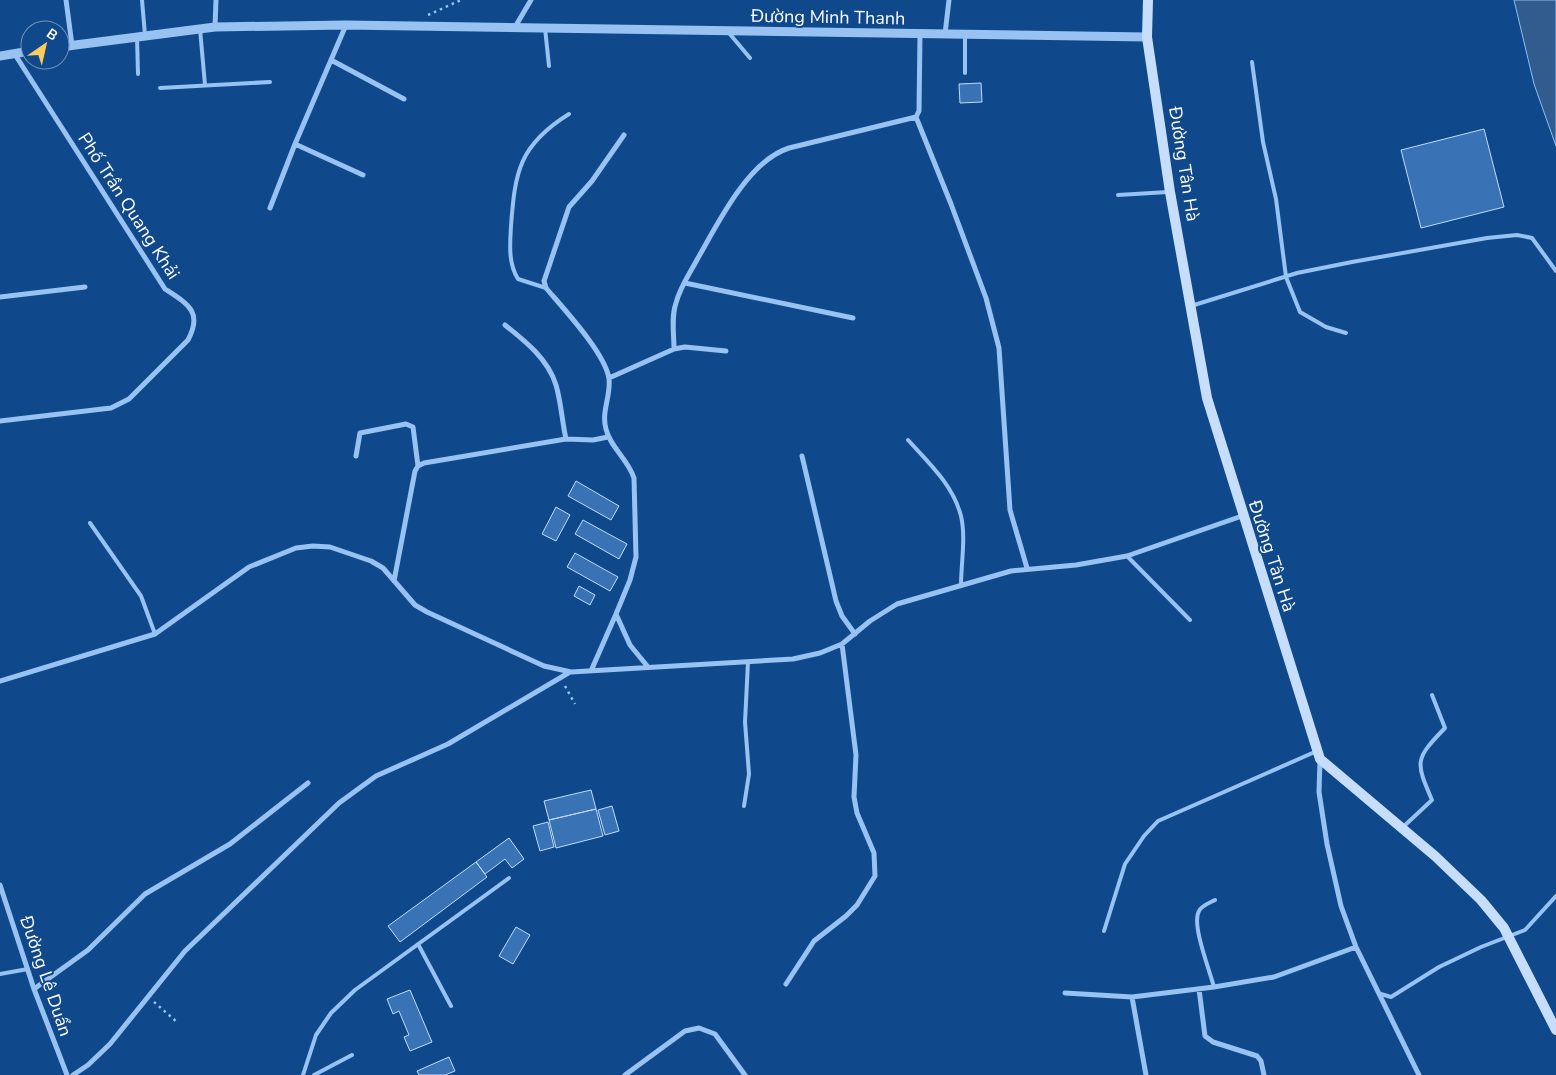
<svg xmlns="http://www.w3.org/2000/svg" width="1556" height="1075" viewBox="0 0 1556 1075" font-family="'Nunito Sans',sans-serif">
  <rect width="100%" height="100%" fill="#10498b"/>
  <path fill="#325c8d" stroke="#88bef6" d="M 1514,0 L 1556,0 L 1556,146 L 1534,84 Z"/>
  <path fill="#3973b5" stroke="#bedcfd" d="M 981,83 L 982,102 L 960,103 L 959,84 Z
    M 1484,129 L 1504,207 L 1421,228 L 1401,150 Z
    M 576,481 L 619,506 L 611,520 L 568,496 Z
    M 556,507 L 570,515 L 556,541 L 542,534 Z
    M 583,520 L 627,544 L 619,559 L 575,534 Z
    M 575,553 L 618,577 L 610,591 L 567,567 Z
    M 579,586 L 595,595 L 590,605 L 574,596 Z
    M 591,790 L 596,809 L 549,820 L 544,801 Z
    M 612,806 L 619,831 L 605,835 L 598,810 Z
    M 596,809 L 603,836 L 556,848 L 549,820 Z
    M 548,822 L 554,847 L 540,851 L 533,826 Z
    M 509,838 L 524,859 L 512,868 L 505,859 L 485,874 L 476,862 Z
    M 476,862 L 487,877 L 400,942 L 388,926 Z
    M 516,927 L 530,935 L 513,964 L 499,956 Z
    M 410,990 L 432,1042 L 410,1051 L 404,1037 L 409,1035 L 399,1011 L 393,1014 L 387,999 Z
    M 449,1057 L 455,1071 L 445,1075 L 419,1075 L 417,1071 Z"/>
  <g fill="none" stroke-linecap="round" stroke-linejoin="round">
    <path stroke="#97c2f2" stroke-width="2.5" stroke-dasharray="2.5 4" stroke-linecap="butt" d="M 428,15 L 461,0
      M 565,686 L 575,704
      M 154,1002 L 177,1022"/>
    <path stroke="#97c2f2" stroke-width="4" d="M 142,0 L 145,35
      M 545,28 L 549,66
      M 200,29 L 205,85
      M 729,33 L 750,58
      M 965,35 L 965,73
      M 137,37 L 138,74
      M 1252,62 L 1263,142 L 1276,199 L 1286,277 L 1300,312 L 1326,327 L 1346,333
      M 160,88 L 270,82
      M 1118,195 L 1168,192
      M 546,288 L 518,279 C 508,263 510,244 511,226 C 515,172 519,145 569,114
      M 1191,306 L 1297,273 L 1352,262 L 1487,238 L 1517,235 L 1532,238 L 1556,271
      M 908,440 C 929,463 953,485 961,516 C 966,537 961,564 961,586
      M 90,523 L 141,596 L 155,634
      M 1127,556 L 1190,620
      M 744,806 L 749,774 L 745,722 L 748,662
      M 1403,827 L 1432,800 C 1415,761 1415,759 1445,728 L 1432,695
      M 1104,931 L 1125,864 L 1144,836 L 1158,821 L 1317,751
      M 418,944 L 451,1006
      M 0,974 L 28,969
      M 1214,987 C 1210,971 1191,924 1199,911 C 1201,906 1209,903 1215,900
      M 1381,994 L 1391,997 L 1439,967 L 1481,947 L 1525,930 L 1556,896
      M 303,1075 L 316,1035 L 331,1013 L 355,990 L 509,878
      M 314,1075 L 352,1055"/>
    <path stroke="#97c2f2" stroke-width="5" d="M 66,0 L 72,45
      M 215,27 L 216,0
      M 515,27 L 531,0
      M 945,34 L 949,0
      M 331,60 L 404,99
      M 916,117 L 951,204 L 986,298 L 999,348 L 1010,510 L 1027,568
      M 624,135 L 592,181 L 569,207 L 544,281 L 546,288 C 563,308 606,354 609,379 C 611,396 601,412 606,429 C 610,447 628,459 634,478 L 636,557 L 630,580 L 616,614 L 630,645 L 648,667
      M 295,144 L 363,175
      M 270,208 L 295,144 L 346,25
      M 685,283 L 853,318
      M 0,297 L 85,287
      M 505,325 C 525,341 548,359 556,385 C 561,402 562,421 566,439
      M 674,349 C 674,334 671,317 676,303 C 680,287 690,273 698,258 C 718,223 748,161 789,148 L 916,117 L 919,111 L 920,34
      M 609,378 L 674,349 L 685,347 L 726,351
      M 0,421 L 111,408 L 129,399 L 188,340 C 203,312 188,304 165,289 L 14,53
      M 356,456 L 360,433 L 406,424 L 413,427 L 418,466 L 415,471 L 394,581
      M 802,456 L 836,601 L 842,616 L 855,634
      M 418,466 L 424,463 L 566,439 L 593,440 L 608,437
      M 591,671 L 616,614
      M 0,681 L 155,634 L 249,567 L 296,548 L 313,546 L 330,547 L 371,561 L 383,568 L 415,605 L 427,612 L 544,666 L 571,672 L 793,659 L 820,653 L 842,644 L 870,621 L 897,604 L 1011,571 L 1076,565 L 1127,556 L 1242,516
      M 1320,760 L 1319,792 L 1327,844 L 1341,906 L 1356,947 L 1419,1075
      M 0,885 L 34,989 L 67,1075
      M 786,984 L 814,941 L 846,916 L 857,905 L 875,876 L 874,853 L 857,813 L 854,797 L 856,755 L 842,644
      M 34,989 L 88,950 L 145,894 L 230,844 L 308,783
      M 1199,989 L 1205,1036 L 1213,1042 L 1257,1056 L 1261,1061 L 1264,1075
      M 1065,993 L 1132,997 L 1214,987 L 1274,977 L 1356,947
      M 1132,997 L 1146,1075
      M 73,1075 L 88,1065 L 110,1044 L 185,951 L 339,803 L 376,776 L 448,744 L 570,672
      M 625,1075 L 685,1031 L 699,1028 L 715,1034 L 745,1075"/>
    <path stroke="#97c2f2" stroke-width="9" d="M 60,47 L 215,27 L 346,25 L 1147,37
      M 0,56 L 30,51"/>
    <path stroke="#c6defc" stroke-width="10" d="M 1148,0 L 1147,37 L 1170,192 L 1207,398 L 1320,759 L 1435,856 L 1481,900 L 1504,928 L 1556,1030"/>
  </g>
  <g text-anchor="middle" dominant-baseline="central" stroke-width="4" stroke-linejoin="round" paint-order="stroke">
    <g font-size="18" fill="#fff" stroke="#10498b">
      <text transform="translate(828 17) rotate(1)">Đường Minh Thanh</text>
      <text transform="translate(1184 164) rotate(81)">Đường Tân Hà</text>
      <text transform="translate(129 206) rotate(57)">Phố Trần Quang Khải</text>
      <text transform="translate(1272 556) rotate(72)">Đường Tân Hà</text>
      <text transform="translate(46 976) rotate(71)">Đường Lê Duẩn</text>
    </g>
  </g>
  <g transform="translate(45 45) rotate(34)"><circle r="24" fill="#10498b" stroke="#7092b9"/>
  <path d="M0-4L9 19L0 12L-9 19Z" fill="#ffcb58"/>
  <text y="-8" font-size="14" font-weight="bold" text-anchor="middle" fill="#ffffff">B</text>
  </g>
</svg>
